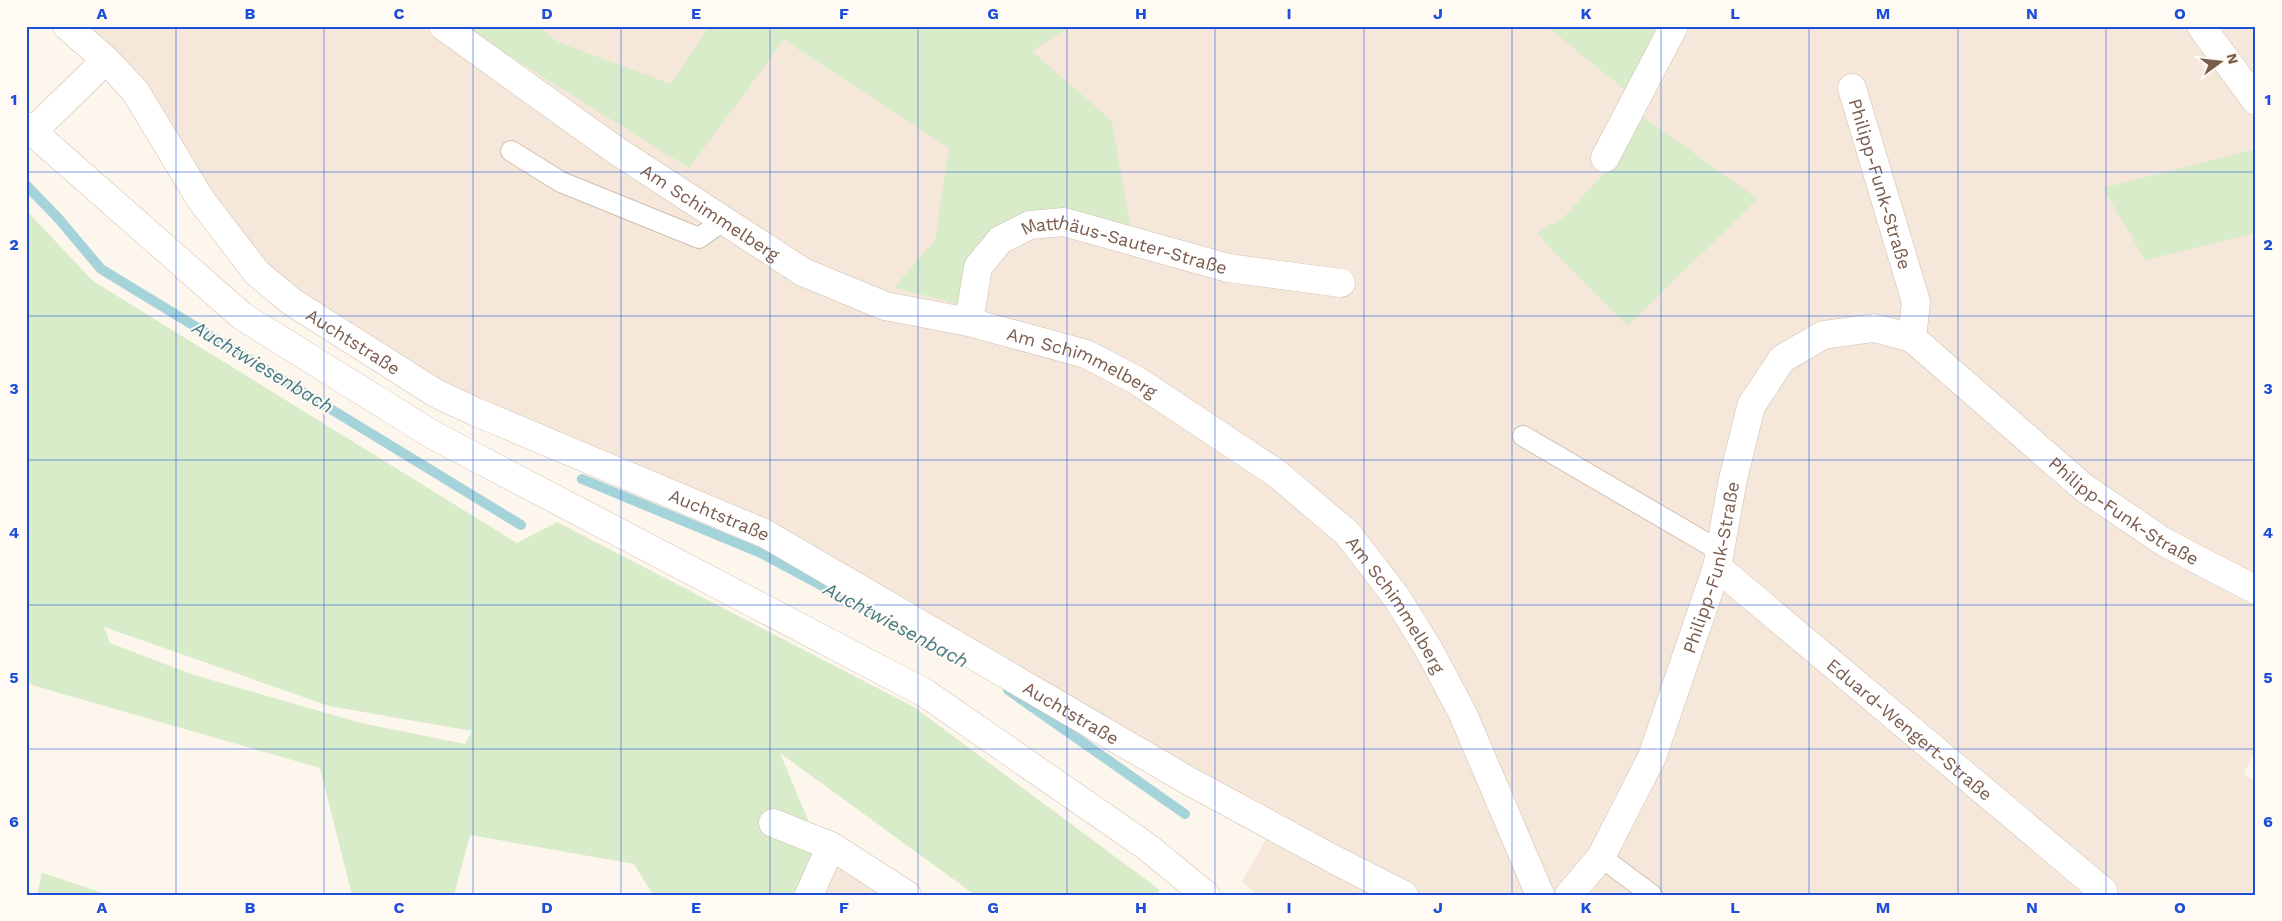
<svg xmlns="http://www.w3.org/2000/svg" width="2282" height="921" viewBox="0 0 2282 921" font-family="'Work Sans',sans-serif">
  <rect width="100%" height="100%" fill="#fdf6ec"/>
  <path fill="#f5e8da" d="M 57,26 L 2256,26 L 2256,748 L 2244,774 L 2256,782 L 2256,895 L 1258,895 L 1242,882 L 1277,819 L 999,662 L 437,387 L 243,264 L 132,97 Z
    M 836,861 L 890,895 L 821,895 Z"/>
  <path fill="#d8ecc9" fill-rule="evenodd" d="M 467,26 L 537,26 L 558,42 L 671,84 L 709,26 L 1073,26 L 1032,51 L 1112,121 L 1130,226 L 1067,208 L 1020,215 L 959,304 L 894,288 L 935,240 L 949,148 L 784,40 L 689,168 L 492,45 Z
    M 1546,26 L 1656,26 L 1628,92 Z
    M 1642,116 L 1758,199 L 1627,326 L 1536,233 L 1564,217 L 1616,160 Z
    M 2256,149 L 2256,233 L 2145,260 L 2103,188 Z
    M 26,210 L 93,281 L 517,543 L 557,522 L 914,707 L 1160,890 L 1156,895 L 975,895 L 780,753 L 824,858 L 806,895 L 653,895 L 634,864 L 470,835 L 454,895 L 352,895 L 320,768 L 35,686 L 26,681 ZM 104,627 L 329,706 L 472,731 L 465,744 L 361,723 L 191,674 L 110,643 Z
    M 42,873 L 43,873 L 109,895 L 37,895 Z"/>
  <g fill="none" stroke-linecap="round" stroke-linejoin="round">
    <path stroke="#a5d3da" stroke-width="10" d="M 26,185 L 58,218 L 101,269 L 521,525
      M 582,479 L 763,554 L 890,622
      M 1008,690 L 1185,814"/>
    <defs>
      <path id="lane" d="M 511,151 L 561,182 L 699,238 L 724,220
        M 1523,436 L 1720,551
        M 1601,857 L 1652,895"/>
      <g id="street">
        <path id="s1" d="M 67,26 L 106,60 L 135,91 L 201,200 L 257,273 L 292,302 L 437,394 L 476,412 L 764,533 L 1187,780 L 1335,860 L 1404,895"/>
        <path id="s2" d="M 443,26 L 614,149 L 803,272 L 885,306 L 969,322 L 1086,354 L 1136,380 L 1276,473 L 1347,533 L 1397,598 L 1429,650 L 1463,714 L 1540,895"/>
        <path d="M 2201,26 L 2256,101"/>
        <path id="s3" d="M 1852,88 L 1916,302 L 1912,338"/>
        <path d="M 32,132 L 106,60"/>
        <path d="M 1605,158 L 1674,26"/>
        <path id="s4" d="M 969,322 L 978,267 L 1000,240 L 1030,225 L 1064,222 L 1228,268 L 1341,283"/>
        <path id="s5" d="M 1717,567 L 2103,891"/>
        <path d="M 773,823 L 831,846 L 907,895"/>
        <path d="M 809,895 L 831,846"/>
        <path id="s6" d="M 1569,895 L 1601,857 L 1652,757 L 1717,567 L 1733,479 L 1751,406 L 1782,359 L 1823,335 L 1874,328 L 1912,338 L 2083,487 L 2164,542 L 2256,590"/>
      </g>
      <path id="secondary" d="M 26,126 L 242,316 L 433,435 L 925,693 L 1146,846 L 1206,895"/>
    </defs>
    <use href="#lane" stroke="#d1beb0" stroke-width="22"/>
    <use href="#street" stroke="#d1beb0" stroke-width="29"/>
    <use href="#secondary" stroke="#d6c0b0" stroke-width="29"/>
    <use href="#lane" stroke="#fff" stroke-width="20"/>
    <use href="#street" stroke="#fff" stroke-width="28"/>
    <use href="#secondary" stroke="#fff" stroke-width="28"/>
  </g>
  <path fill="none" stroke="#1d4ed8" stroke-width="1" stroke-opacity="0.55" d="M 176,26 L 176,895M 324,26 L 324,895M 473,26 L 473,895M 621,26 L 621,895M 770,26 L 770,895M 918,26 L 918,895M 1067,26 L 1067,895M 1215,26 L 1215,895M 1364,26 L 1364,895M 1512,26 L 1512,895M 1661,26 L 1661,895M 1809,26 L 1809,895M 1958,26 L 1958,895M 2106,26 L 2106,895M 26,172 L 2256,172M 26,316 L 2256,316M 26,460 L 2256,460M 26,605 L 2256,605M 26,749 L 2256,749"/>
  <g text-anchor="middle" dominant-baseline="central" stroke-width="4" stroke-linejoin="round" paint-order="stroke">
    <g font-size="18" fill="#7a5c4d" stroke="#fffaf3">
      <text stroke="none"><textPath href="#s3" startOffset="100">Philipp-Funk-Straße</textPath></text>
      <text stroke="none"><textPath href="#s2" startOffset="326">Am Schimmelberg</textPath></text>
      <text stroke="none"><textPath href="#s4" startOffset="221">Matthäus-Sauter-Straße</textPath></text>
      <text stroke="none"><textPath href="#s1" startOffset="432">Auchtstraße</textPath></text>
      <text stroke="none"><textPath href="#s2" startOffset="731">Am Schimmelberg</textPath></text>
      <text stroke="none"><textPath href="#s6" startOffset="996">Philipp-Funk-Straße</textPath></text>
      <text stroke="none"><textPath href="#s1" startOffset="838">Auchtstraße</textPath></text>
      <text stroke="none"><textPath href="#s6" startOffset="361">Philipp-Funk-Straße</textPath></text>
      <text stroke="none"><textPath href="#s2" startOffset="1136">Am Schimmelberg</textPath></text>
      <text stroke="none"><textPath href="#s1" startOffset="1242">Auchtstraße</textPath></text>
      <text stroke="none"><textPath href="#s5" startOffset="252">Eduard-Wengert-Straße</textPath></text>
    </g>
    <g font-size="19" font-style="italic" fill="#437c86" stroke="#fffaf3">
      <text transform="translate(263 367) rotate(31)">Auchtwiesenbach</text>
      <text transform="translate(896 625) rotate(28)">Auchtwiesenbach</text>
    </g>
  </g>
  <rect width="2282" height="921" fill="none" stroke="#fffaf3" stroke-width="55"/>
  <g transform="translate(2220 62) rotate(75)" stroke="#fffaf3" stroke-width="4" paint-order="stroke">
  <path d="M0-4L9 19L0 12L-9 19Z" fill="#7a5c4d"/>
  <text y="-8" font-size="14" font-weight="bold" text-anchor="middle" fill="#7a5c4d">N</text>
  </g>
  <rect x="28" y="28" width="2226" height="866" fill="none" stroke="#1d4ed8" stroke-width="2"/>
  <g font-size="16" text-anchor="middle" font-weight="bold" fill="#1d4ed8">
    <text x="102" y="19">A</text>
    <text x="250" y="19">B</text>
    <text x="399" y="19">C</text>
    <text x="547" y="19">D</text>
    <text x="696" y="19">E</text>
    <text x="844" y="19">F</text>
    <text x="993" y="19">G</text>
    <text x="1141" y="19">H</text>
    <text x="1289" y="19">I</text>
    <text x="1438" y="19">J</text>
    <text x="1586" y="19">K</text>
    <text x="1735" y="19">L</text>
    <text x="1883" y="19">M</text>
    <text x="2032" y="19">N</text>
    <text x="2180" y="19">O</text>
    <text x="14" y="105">1</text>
    <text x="2268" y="105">1</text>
    <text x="14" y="250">2</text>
    <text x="2268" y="250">2</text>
    <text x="14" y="394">3</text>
    <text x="2268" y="394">3</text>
    <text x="14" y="538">4</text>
    <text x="2268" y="538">4</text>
    <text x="14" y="683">5</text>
    <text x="2268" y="683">5</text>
    <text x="14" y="827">6</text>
    <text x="2268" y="827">6</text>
    <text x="102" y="913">A</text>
    <text x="250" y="913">B</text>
    <text x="399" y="913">C</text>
    <text x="547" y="913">D</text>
    <text x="696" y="913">E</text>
    <text x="844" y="913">F</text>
    <text x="993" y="913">G</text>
    <text x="1141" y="913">H</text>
    <text x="1289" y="913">I</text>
    <text x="1438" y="913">J</text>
    <text x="1586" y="913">K</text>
    <text x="1735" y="913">L</text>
    <text x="1883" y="913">M</text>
    <text x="2032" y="913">N</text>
    <text x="2180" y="913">O</text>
  </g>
</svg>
